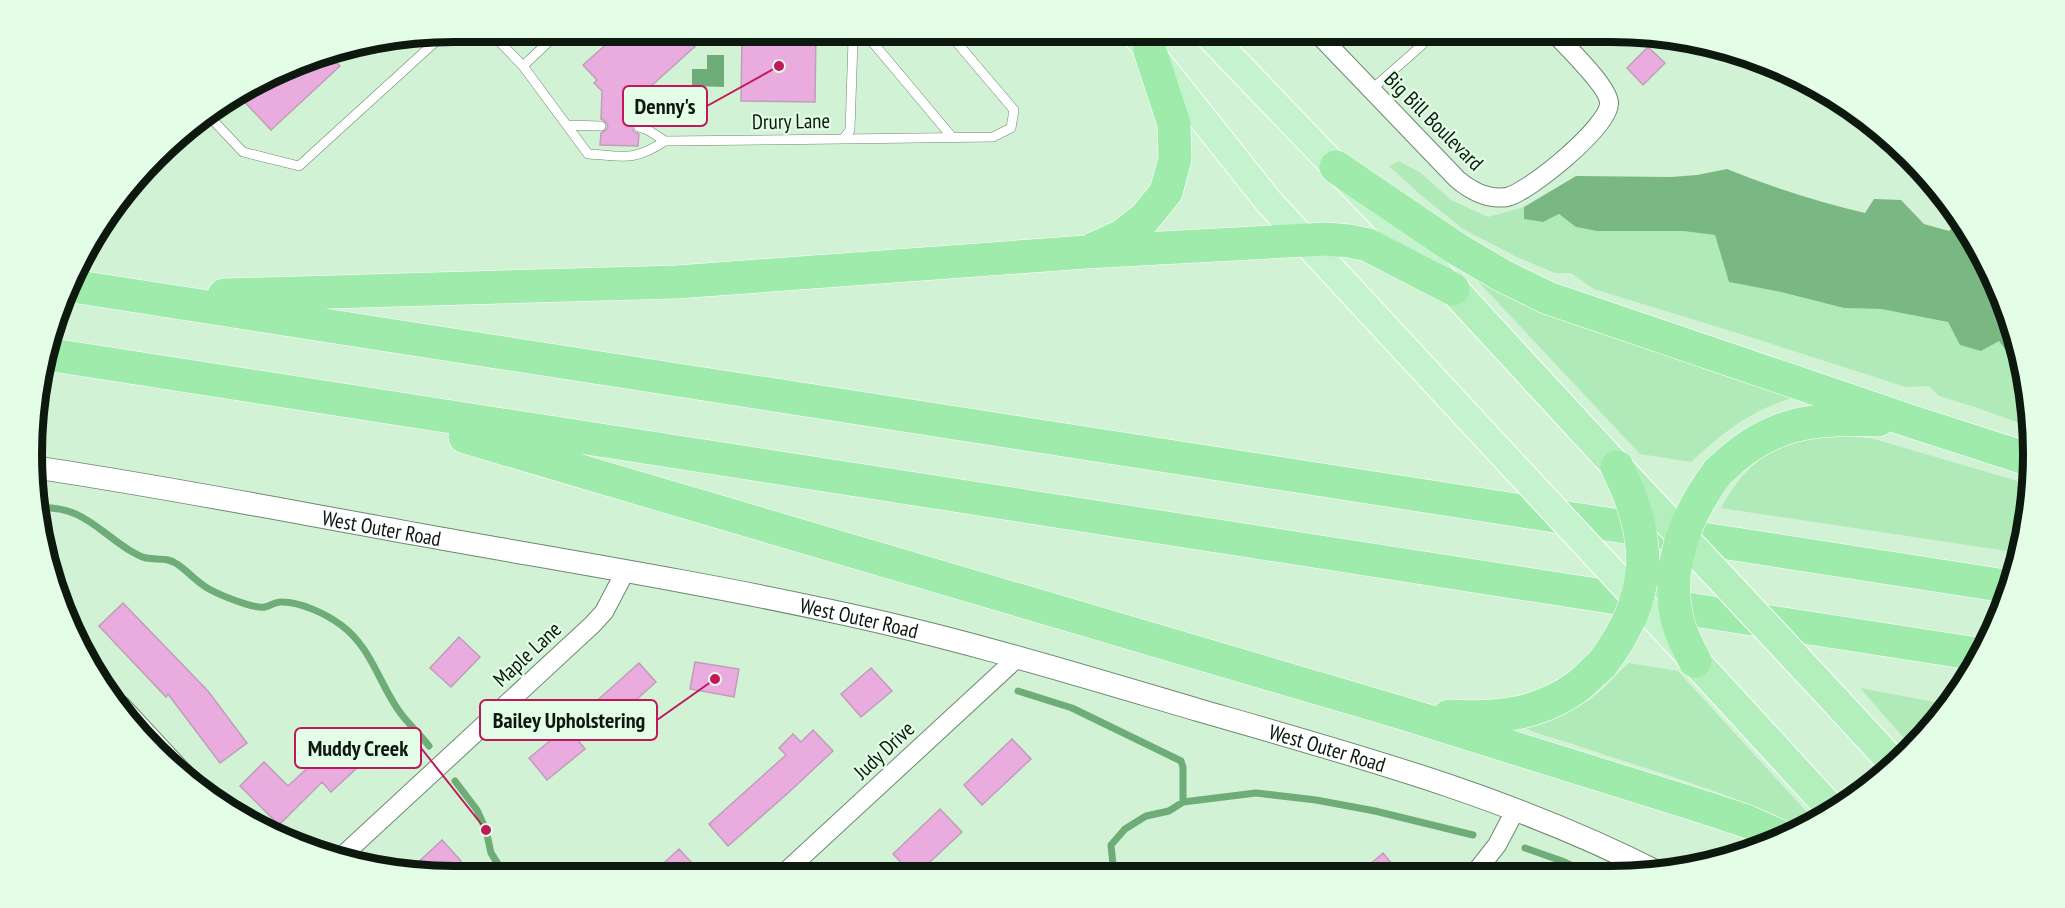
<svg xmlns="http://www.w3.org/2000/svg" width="2065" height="908" viewBox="0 0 2065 908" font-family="'PT Sans Narrow',sans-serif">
  <rect width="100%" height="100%" fill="#d2f2d6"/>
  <path fill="#b1eab9" d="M 1399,161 L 1421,173 L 1451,200 L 1488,217 L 1524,207 L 1524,219 L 1543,222 L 1559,214 L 1576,227 L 1597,231 L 1683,231 L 1715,235 L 1729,282 L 1781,292 L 1844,308 L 1881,309 L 1948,322 L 1960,345 L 1999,341 L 2021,370 L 2023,370 L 2033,428 L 1975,407 L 1939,396 L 1929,386 L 1906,387 L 1747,336 L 1594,289 L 1571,273 L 1555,273 L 1517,257 L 1463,229 L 1422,196 L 1389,166 Z
    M 1471,274 L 1796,397 C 1753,408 1722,433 1691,462 L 1640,454 Z
    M 1847,436 L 1874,439 L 2031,485 L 2030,509 L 2020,553 L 1721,508 C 1752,452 1785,438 1847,436 Z
    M 1629,663 L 1678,671 L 1814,820 L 1801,828 C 1729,791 1650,771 1573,744 C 1557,739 1540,735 1525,728 C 1551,719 1577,711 1598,693 C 1609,684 1618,672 1629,663 Z
    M 1860,688 L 1940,703 L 1950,704 L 1946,711 L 1911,746 Z"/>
  <path fill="#79b883" d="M 1727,169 C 1772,187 1817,202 1865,213 L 1874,199 L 1901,200 L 1924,224 L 1949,231 L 1960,219 L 1990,267 L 2019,345 L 2023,370 L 2021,371 L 1999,341 L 1981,351 L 1960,345 L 1948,322 L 1881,309 L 1844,308 L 1781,292 L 1729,282 L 1715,235 L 1683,231 L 1597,231 L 1576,227 L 1559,214 L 1543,222 L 1524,219 L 1524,207 L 1576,176 L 1671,177 L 1697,175 Z"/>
  <path fill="#6eac78" d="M 707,55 L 724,55 L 724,87 L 692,86 L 692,69 L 707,69 Z"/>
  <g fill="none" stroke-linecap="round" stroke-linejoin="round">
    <path stroke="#6eac78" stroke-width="7" d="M 37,508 C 81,505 96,529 129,550 C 134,553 141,557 146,558 C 157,560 167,557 177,564 C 188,571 196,582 209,589 C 220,595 253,609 265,607 C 271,606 276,601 282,602 C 301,602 326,614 341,625 C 371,647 379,683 399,711 C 408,724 420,734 429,746
      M 1018,691 L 1072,708 L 1181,761 L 1183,767 L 1183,802
      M 455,781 L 477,810 L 486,830 L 491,853 L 498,864 L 500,876
      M 1525,848 L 1562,861 L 1588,873
      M 1114,875 L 1111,845 L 1125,829 L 1146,816 L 1169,811 L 1183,802 L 1256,793 L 1316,800 L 1375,811 L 1473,835"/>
  </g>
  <path fill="#eaabdf" stroke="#be9fb8" stroke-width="1.5" d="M 620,32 L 711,32 L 640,96 L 639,120 L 634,122 L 632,128 L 634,132 L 639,134 L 638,146 L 600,145 L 601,133 L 606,130 L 608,126 L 605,121 L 601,119 L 602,91 L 594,83 L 597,80 L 583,65 Z
    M 742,32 L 816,32 L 815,102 L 741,101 Z
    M 1648,47 L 1665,63 L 1643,85 L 1627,68 Z
    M 327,53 L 340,66 L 271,130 L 236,93 L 318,54 Z
    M 123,603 L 208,691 L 247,743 L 220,763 L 168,694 L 166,697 L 99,626 Z
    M 459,637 L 480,657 L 451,687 L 430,668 Z
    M 695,662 L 739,669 L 734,697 L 690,689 Z
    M 639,663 L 656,682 L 608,725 L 591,706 Z
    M 871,668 L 892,691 L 861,717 L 841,694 Z
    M 567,727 L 585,749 L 547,780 L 529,758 Z
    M 813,730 L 833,751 L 788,793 L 728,846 L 709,824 L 786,755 L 779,748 L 793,734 L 801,742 Z
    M 346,732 L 369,757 L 331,792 L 322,782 L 279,825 L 240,786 L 264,762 L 288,786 Z
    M 1012,739 L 1031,759 L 982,805 L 964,785 Z
    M 940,809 L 962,832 L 916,875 L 913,875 L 893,854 Z
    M 442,840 L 461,861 L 446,875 L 411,869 Z
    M 679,849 L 704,876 L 650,876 Z
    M 1383,853 L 1400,874 L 1359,874 Z"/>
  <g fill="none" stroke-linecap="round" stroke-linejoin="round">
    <defs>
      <path id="service" d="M 490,32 L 523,66 L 588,154 C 624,156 633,162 665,141
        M 864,32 L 952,137
        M 523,66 L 559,32
        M 1371,90 L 1422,45 L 1409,32
        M 207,114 L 243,152 L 299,166 L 445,33
        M 567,125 L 601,126
        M 639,127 L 648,130 L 665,141
        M 843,139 L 993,137 L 1011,128 L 1014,110 L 948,32
        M 665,141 L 843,139 L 850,130 L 853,40 L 857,32"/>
      <path id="minor" d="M 1316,32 L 1457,179 C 1471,191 1487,200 1507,197 C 1529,192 1610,126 1609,103 C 1609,87 1565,45 1553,32
        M 121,705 L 196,786
        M 340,858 L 592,625 L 604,612 L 625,572
        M 1475,873 L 1497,845 L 1516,809
        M 781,876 L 1017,658"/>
      <g id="tertiary">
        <path id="s1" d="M 33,467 C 161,486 288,511 416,534 C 554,559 693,581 831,611 C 955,637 1076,674 1198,710 C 1355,755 1513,798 1659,873"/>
      </g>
      <path id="primary" d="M 1134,32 L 1269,202 L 1484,434
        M 1206,32 L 1443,279"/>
      <path id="trunk" d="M 1453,289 L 1606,455
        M 1695,661 L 1832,810
        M 1835,700 L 1894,764"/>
      <path id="motorway" d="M 1336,167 L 1457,249 L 1503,276 L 1548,298 L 1910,421 L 2031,460
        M 1095,248 L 1122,236 L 1145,218 L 1166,192 L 1175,159 L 1174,124 L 1150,51
        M 72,286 L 2012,587
        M 224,295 L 677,282 L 1086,252 L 1326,239 L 1349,241 L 1368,245 L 1453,289
        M 46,354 L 1977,654
        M 465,437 L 1402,713 L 1694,804 L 1746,821 L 1784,838
        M 1718,472 C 1767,423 1811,417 1878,420
        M 1449,716 C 1495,719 1539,715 1578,686 C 1586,680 1594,671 1602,664"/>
    </defs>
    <use href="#service" stroke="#6d8970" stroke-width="10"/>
    <use href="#minor" stroke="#6d8970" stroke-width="20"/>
    <use href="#tertiary" stroke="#6d8970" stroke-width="24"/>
    <use href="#primary" stroke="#fff" stroke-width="30"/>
    <use href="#trunk" stroke="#fff" stroke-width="32"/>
    <use href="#motorway" stroke="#fff" stroke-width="34"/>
    <use href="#service" stroke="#fff" stroke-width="9"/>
    <use href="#minor" stroke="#fff" stroke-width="18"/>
    <use href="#tertiary" stroke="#fff" stroke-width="22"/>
    <use href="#primary" stroke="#c5f3cd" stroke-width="28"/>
    <use href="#trunk" stroke="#b2efbc" stroke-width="30"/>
    <use href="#motorway" stroke="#9febab" stroke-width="33"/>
    <defs>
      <path id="primary-bridge" d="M 1484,434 L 1689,655"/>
      <path id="trunk-bridge" d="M 1606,455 L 1835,700"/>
      <path id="motorway-bridge" d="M 1695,661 C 1688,647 1680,633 1677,618 C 1665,565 1687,513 1718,472
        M 1602,664 C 1653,597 1654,541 1617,467"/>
    </defs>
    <use href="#primary-bridge" stroke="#fff" stroke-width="30" stroke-linecap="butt"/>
    <use href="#trunk-bridge" stroke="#fff" stroke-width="32" stroke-linecap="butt"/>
    <use href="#motorway-bridge" stroke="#fff" stroke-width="34" stroke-linecap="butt"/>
    <use href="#primary-bridge" stroke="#c5f3cd" stroke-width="28"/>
    <use href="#trunk-bridge" stroke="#b2efbc" stroke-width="30"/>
    <use href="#motorway-bridge" stroke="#9febab" stroke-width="33"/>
  </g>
  <g text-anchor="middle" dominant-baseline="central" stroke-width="4.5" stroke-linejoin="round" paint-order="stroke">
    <g font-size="21" fill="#0d190f" stroke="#e4fde7">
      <text transform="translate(791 121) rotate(-1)">Drury Lane</text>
      <text transform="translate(1434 121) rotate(45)">Big Bill Boulevard</text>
      <text stroke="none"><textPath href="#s1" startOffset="354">West Outer Road</textPath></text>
      <text stroke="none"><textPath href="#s1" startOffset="840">West Outer Road</textPath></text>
      <text transform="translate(527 654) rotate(-43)">Maple Lane</text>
      <text stroke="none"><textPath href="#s1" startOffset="1326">West Outer Road</textPath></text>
      <text transform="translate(884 750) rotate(-43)">Judy Drive</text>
    </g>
  </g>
  <path d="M0 0H2065V908H0ZM454 42H1611A412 412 0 0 1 2023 454V454A412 412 0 0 1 1611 866H454A412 412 0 0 1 42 454V454A412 412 0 0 1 454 42Z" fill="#e4fde7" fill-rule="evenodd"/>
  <path fill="none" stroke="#0d190f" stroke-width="8" d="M454 42H1611A412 412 0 0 1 2023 454V454A412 412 0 0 1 1611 866H454A412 412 0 0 1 42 454V454A412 412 0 0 1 454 42Z"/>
  <path fill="none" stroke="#c2185b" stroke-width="2" d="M779 66L707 106M715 679L657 720M486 830L421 748"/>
  <g fill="#c2185b" stroke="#e4fde7" stroke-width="2">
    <circle cx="779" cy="66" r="6"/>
    <circle cx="715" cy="679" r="6"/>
    <circle cx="486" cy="830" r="6"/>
  </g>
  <g fill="#e4fde7" stroke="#c2185b" stroke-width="2">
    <rect x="623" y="86" width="84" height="40" rx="6"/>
    <rect x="480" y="700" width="177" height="40" rx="6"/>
    <rect x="295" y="728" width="126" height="40" rx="6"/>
  </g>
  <g font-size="22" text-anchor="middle" font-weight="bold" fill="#0d190f">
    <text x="665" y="114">Denny's</text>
    <text x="569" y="728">Bailey Upholstering</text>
    <text x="358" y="756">Muddy Creek</text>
  </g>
</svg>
